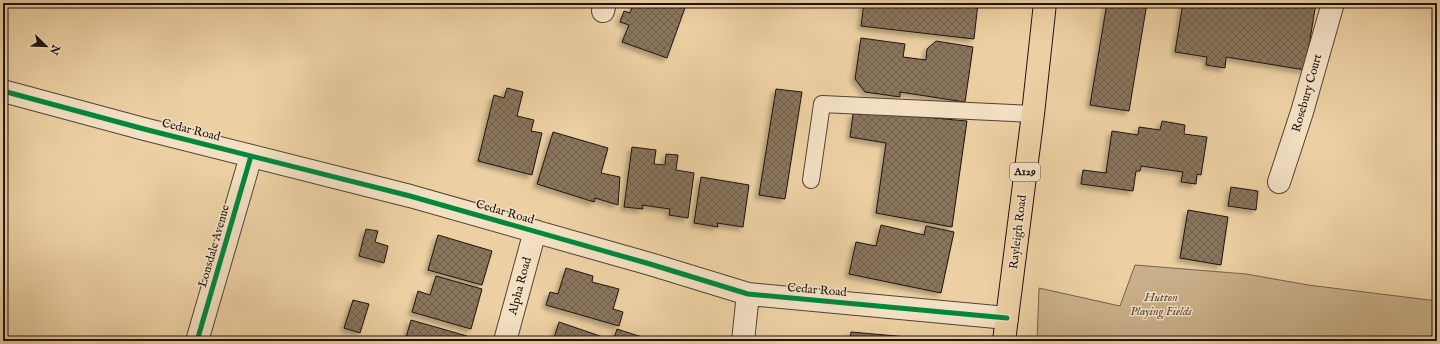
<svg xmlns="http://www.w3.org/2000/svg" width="1440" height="344" viewBox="0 0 1440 344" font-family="'IM FELL English',serif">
  <defs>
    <pattern id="building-cross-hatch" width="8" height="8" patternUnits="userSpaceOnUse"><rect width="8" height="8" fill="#89755b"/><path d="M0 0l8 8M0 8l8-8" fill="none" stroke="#6f5f4a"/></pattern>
    <filter id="shadow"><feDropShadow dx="-3.5" dy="3.5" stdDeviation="2" flood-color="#0004"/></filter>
  </defs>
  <rect width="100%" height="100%" fill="#ecd0a3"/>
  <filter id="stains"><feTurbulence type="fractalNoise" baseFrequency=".005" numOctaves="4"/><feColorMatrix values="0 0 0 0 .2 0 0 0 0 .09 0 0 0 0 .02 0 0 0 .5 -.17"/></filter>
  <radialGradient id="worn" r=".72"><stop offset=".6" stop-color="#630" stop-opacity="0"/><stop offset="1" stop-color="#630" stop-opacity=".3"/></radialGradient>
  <path fill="#c9b08a" stroke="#74624c" d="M 1135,265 L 1246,274 L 1308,285 L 1437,301 L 1437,341 L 1037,341 L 1039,288 L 1120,306 Z"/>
  <path fill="url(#building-cross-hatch)" stroke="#1e130e" filter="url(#shadow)" d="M 634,3 L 681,3 L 686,5 L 667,58 L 622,42 L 629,25 L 620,22 L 624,11 L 630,13 Z
    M 864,3 L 978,3 L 974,39 L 861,26 Z
    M 1107,3 L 1147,3 L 1129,111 L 1090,105 Z
    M 1183,3 L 1316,3 L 1305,70 L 1226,57 L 1225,68 L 1206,65 L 1207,57 L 1175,52 Z
    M 861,38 L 905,44 L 903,57 L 926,60 L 927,49 L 936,41 L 973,47 L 965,102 L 900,92 L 900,97 L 865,92 L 855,79 Z
    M 507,88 L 523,92 L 517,116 L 534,120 L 531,131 L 542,133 L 532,175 L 478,161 L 494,95 L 504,98 Z
    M 776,89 L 802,92 L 785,199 L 759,195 Z
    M 853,114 L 890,114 L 967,121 L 952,227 L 876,213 L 886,143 L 850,137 Z
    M 1162,121 L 1185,125 L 1184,134 L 1207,137 L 1201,175 L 1197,174 L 1196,184 L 1181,182 L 1183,172 L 1141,166 L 1140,171 L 1136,171 L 1133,191 L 1081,184 L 1083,170 L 1106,173 L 1112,131 L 1138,135 L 1139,127 L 1160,130 Z
    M 553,132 L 608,148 L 601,173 L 620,177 L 618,205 L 595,198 L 594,202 L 537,184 Z
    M 632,147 L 656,150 L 654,164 L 665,165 L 666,154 L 678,155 L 676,170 L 694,173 L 688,218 L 669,215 L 670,209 L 642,205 L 643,209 L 624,207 Z
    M 701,177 L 749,185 L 743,227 L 717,223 L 718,227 L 694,223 Z
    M 1231,187 L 1258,191 L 1256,210 L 1228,206 Z
    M 1188,210 L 1228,217 L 1221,265 L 1180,258 Z
    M 881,225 L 924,235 L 926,226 L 954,232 L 941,293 L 849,274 L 856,242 L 876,246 Z
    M 366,229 L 378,231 L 375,242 L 388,246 L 384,263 L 359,256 Z
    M 438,235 L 492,251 L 482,285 L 428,270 Z
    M 566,268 L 593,276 L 592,282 L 619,289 L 613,309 L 623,312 L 619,326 L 546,305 L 550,292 L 558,294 Z
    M 436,276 L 482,289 L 471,329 L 412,312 L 418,291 L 430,295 Z
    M 353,300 L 369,304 L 360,333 L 344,328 Z
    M 411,320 L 467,336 L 466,341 L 405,341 Z
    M 559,322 L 603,337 L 602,341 L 553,341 Z
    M 617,329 L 642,337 L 641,341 L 613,341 Z
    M 851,332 L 953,341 L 850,341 Z
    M 658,339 L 696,341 L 658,341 Z"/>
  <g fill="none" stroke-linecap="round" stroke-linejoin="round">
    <defs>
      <path id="service" d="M 811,180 L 822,104 L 1033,114"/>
      <path id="minor" d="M 603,11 L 605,3
        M 3,91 L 144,129 L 410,196 L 650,264 L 748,294 L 1007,318
        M 1279,182 L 1302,112 L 1333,3
        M 197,341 L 251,156
        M 505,341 L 535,231
        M 743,341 L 748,294"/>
      <path id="primary" d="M 1004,341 L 1033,114 L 1045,3"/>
    </defs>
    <use href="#service" stroke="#524233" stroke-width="18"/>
    <use href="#minor" stroke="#524233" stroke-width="24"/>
    <use href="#primary" stroke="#1e130e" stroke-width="24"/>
    <use href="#service" stroke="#f3e0c3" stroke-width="16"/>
    <use href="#minor" stroke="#f3e0c3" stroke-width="22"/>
    <use href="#primary" stroke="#ecd0a3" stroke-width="22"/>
    <defs>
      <path id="cycleway" d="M 3,91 L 144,129 L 410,196 L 650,264 L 748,294 L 1007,318
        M 197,341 L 251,156"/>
    </defs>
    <use href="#cycleway" stroke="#f3e0c3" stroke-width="8"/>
    <use href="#cycleway" stroke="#00873e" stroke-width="5"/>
  </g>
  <g text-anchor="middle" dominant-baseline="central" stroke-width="3" stroke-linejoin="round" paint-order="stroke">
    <rect fill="#f3e0c3" stroke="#5e5044" stroke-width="1" x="1010" y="163" width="30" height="18" rx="3"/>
    <g font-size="11" font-weight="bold" fill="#1e130e">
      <text x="1025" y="172">A129</text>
    </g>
    <g font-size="12" fill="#1e130e" stroke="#f3e0c3">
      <text transform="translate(1307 93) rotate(-74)">Rosebury Court</text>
      <text transform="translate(191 130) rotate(14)">Cedar Road</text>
      <text transform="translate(505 212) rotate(16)">Cedar Road</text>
      <text transform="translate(1018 232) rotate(-83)">Rayleigh Road</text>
      <text transform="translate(214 246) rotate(-74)">Lonsdale Avenue</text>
      <text transform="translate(520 286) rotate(-75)">Alpha Road</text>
      <text transform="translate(817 290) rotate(5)">Cedar Road</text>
    </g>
    <g font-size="12" font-style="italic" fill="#5a4a39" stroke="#f3e0c3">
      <text x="1161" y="297">Hutton<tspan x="1161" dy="14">Playing Fields</tspan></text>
    </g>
  </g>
  <rect width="1440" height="344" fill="none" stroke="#ecd0a3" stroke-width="16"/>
  <rect x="4" y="4" width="1432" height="336" fill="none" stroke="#1e130e" stroke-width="2"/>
  <rect x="8" y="8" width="1424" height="328" fill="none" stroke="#1e130e"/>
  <g transform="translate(46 46) rotate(113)" stroke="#f3e0c3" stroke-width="3" paint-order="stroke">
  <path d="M0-3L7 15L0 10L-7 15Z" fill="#1e130e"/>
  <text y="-6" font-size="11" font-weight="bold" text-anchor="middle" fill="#1e130e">N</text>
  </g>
  <rect width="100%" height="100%" filter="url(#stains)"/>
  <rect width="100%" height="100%" fill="url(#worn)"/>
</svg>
